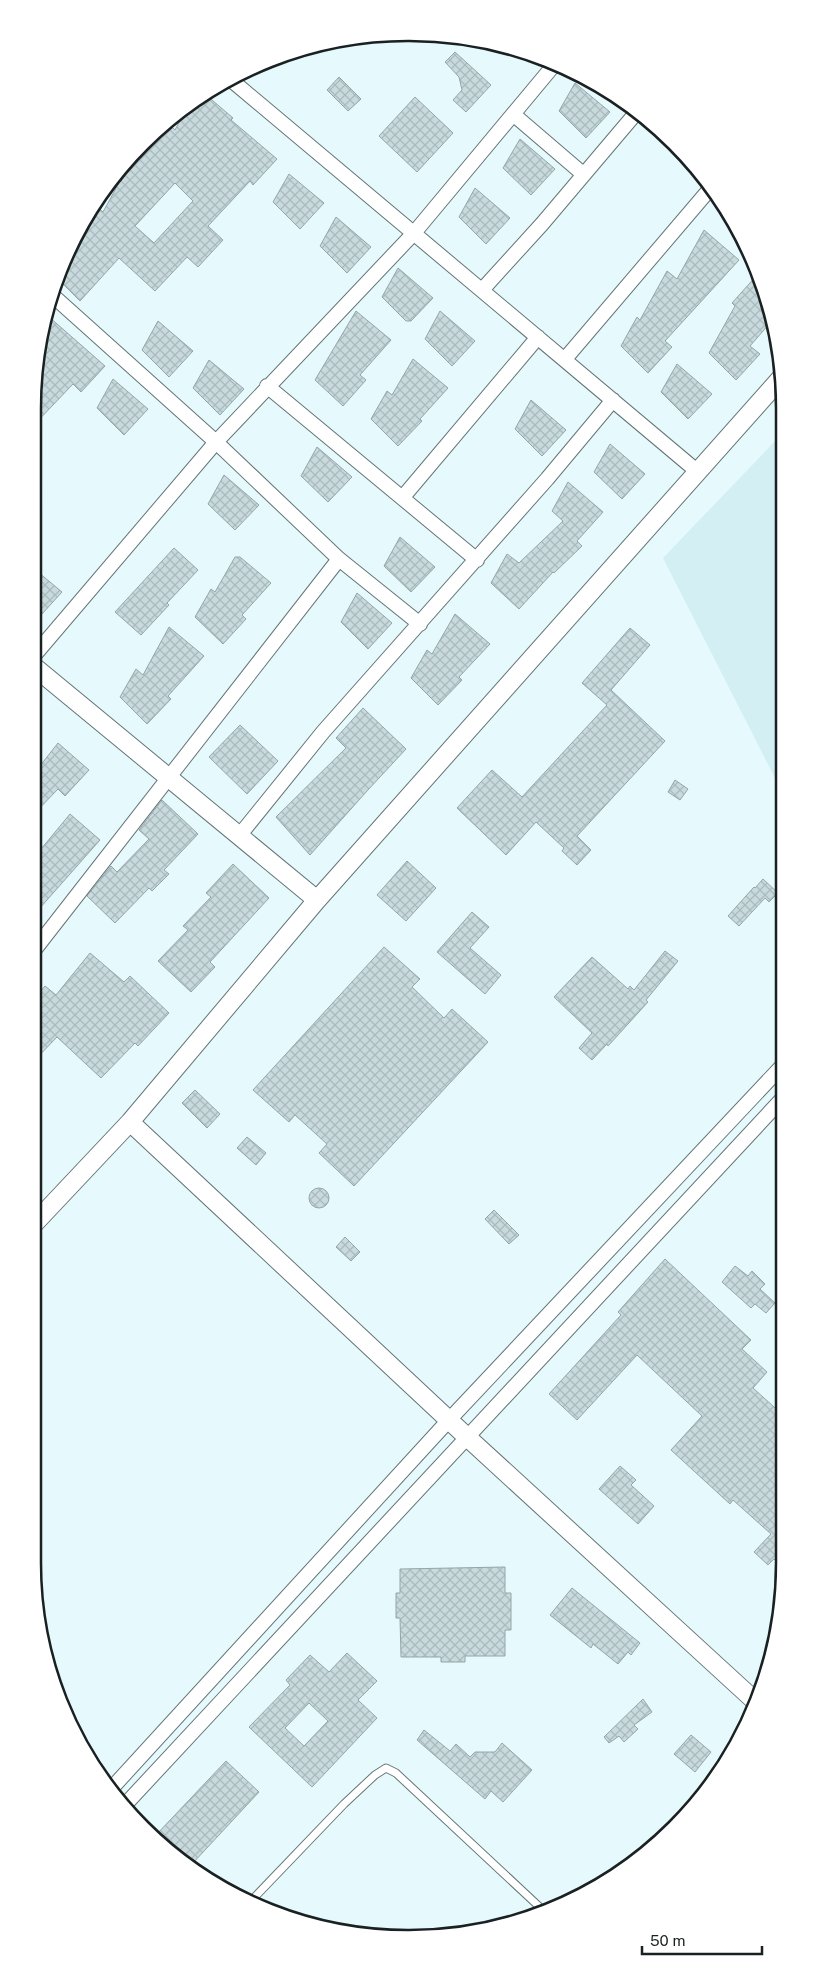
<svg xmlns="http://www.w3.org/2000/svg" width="817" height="1971" viewBox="0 0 817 1971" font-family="'Public Sans',sans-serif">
  <defs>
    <pattern id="building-cross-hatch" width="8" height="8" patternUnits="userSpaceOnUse" patternTransform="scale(1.25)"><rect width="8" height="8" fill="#c8dadd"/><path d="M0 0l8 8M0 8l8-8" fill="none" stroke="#abbbbd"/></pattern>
  </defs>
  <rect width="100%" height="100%" fill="#e6f9fc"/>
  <path fill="#d3eff3" d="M 781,435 L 782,792 L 663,558 Z"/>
  <path fill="url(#building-cross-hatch)" stroke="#94a6a9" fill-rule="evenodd" d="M 455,52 L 491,85 L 466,112 L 453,100 L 462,90 L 459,77 L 445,62 Z
    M 339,77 L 361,99 L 348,111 L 327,90 Z
    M 575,83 L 610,112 L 586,138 L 559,111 Z
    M 205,94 L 233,118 L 231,120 L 277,159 L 253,185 L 250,181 L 208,226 L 223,240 L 198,267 L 187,257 L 155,291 L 119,258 L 80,301 L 57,278 L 71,247 L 95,205 L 103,212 L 137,150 L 167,122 L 175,130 L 189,104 ZM 175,183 L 193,201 L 154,243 L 135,226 Z
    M 415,97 L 453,133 L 417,172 L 379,136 Z
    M 520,139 L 555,169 L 531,195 L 503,168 Z
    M 289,174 L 324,203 L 300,229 L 273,202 Z
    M 475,188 L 510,218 L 486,244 L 459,217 Z
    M 336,217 L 371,247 L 347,273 L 320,246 Z
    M 704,230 L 739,260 L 665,341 L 672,347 L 648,373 L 621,346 L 637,317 L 640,320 L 667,271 L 677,279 Z
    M 398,268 L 433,298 L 411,321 L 406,321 L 382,297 Z
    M 758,274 L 771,322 L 750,346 L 760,354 L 736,380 L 709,353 L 735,306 L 732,303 Z
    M 356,311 L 391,340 L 360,375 L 366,380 L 343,406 L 315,380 Z
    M 440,311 L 475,341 L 452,366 L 425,339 Z
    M 48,316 L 105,366 L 81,392 L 73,384 L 32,427 L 32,408 Z
    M 158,321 L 193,351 L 169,377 L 142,350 Z
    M 413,359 L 448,388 L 420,419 L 422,421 L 398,446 L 371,419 L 387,391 L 392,395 Z
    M 209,360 L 244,389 L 220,415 L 193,388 Z
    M 677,364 L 712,394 L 688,419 L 661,392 Z
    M 113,379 L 148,409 L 124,435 L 97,408 Z
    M 531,400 L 566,430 L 542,456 L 515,429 Z
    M 610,444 L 645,474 L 622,499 L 594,472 Z
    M 317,447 L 352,477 L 328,502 L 301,476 Z
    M 224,475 L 259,505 L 235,530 L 208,504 Z
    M 568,482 L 603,512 L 577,541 L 582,546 L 554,573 L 553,572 L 519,609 L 491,583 L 507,554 L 519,563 L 563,521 L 552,511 Z
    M 400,537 L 435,567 L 411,592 L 384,566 Z
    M 174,548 L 198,570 L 167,603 L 169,605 L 141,635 L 115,612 Z
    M 235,557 L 240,557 L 271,583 L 242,615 L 246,619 L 223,644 L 195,617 L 211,589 L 215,592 Z
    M 32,567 L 62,592 L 32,625 Z
    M 357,593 L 392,623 L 368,649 L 341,622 Z
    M 455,614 L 490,644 L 459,677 L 462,680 L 438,705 L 411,678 L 427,650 L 432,654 Z
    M 169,627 L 204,656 L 168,696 L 171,699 L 147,724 L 120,697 L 136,669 L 143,675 Z
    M 630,628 L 650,645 L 611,690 L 665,741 L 577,836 L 591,850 L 577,865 L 562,851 L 564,848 L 536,822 L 506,855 L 457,808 L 492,770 L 522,797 L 607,705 L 582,683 Z
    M 363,708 L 406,749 L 367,791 L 310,855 L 276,817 L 346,748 L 336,738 Z
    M 240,725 L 278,761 L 247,794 L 209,757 Z
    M 58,743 L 89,770 L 65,796 L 58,789 L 32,816 L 32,776 Z
    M 675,780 L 688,789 L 680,800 L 668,792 Z
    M 162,800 L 198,834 L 164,870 L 169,874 L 152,891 L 149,888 L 115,923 L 87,896 L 111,866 L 117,872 L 149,839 L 139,830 Z
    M 70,814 L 100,840 L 32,917 L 32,860 Z
    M 407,861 L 436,888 L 406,921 L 377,895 Z
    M 233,864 L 269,898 L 210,962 L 215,967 L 191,992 L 158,961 L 188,930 L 183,926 L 211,897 L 206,893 Z
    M 763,879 L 778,893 L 769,902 L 765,898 L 739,926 L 728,916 L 754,887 L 755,888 Z
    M 472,912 L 489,927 L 470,948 L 501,975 L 485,994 L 437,952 Z
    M 384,947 L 420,979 L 412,987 L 444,1018 L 452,1009 L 488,1042 L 354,1186 L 319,1153 L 327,1144 L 295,1115 L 289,1122 L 253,1090 Z
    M 665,951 L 678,961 L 646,1000 L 648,1002 L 608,1046 L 607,1044 L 592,1060 L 579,1048 L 592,1033 L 554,997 L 592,957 L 628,989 L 630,986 L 634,990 Z
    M 90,953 L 124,982 L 130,976 L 169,1013 L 138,1046 L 135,1043 L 101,1078 L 57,1037 L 32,1063 L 32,1002 L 45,986 L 56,995 Z
    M 195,1090 L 220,1114 L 207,1128 L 182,1103 Z
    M 247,1137 L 266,1153 L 256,1165 L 237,1148 Z
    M309 1198a10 10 0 1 1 20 0a10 10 0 1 1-20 0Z
    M 494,1210 L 519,1235 L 509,1244 L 485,1219 Z
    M 345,1237 L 360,1252 L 351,1261 L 336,1247 Z
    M 665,1259 L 751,1340 L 742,1349 L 767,1372 L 753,1388 L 784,1416 L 784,1567 L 774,1559 L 768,1565 L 754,1552 L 771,1534 L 733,1500 L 730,1504 L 671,1450 L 702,1416 L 637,1355 L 577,1420 L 549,1394 L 621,1315 L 618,1312 Z
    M 735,1266 L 748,1276 L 752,1271 L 765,1284 L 760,1289 L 775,1303 L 766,1313 L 755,1304 L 751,1308 L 722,1282 Z
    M 620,1466 L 636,1480 L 631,1485 L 654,1506 L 638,1524 L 599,1489 Z
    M 505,1567 L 505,1593 L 511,1593 L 511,1630 L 505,1630 L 505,1656 L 465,1656 L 465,1662 L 441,1662 L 441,1657 L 401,1657 L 400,1618 L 396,1618 L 396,1593 L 400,1593 L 400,1569 Z
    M 572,1588 L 640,1643 L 631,1655 L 628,1652 L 618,1664 L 593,1644 L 591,1648 L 550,1615 Z
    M 347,1653 L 377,1681 L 358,1700 L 377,1718 L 312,1787 L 249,1727 L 290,1685 L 286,1680 L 310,1655 L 329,1672 ZM 309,1703 L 328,1721 L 304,1746 L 285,1728 Z
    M 643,1699 L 652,1712 L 634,1725 L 638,1729 L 624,1742 L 619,1736 L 609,1743 L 604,1737 Z
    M 424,1730 L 450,1751 L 456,1744 L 470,1757 L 475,1752 L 495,1752 L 502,1743 L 532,1770 L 503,1802 L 491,1791 L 485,1799 L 417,1740 Z
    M 691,1735 L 711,1752 L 695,1772 L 674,1754 Z
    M 226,1761 L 259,1792 L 192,1864 L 156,1835 Z"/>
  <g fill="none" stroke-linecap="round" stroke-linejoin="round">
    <defs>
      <path id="service" d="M 250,1902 L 344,1804 L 375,1775 L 386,1768 L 396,1773 L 545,1912"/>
      <path id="minor" d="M 230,79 L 698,472
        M 513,114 L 583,174
        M 482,290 L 542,224 L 636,113
        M 51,294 L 216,442 L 339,559 L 420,624
        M 565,359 L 709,190
        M 267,386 L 477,560
        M 403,497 L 538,337
        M 32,658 L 216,442 L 414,233 L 554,65
        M 239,836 L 323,732 L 547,479 L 613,400
        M 32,953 L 339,559
        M 111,1789 L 449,1420 L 783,1065
        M 123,1807 L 783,1098"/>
      <path id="tertiary" d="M 32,665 L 317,900
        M 130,1122 L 467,1437 L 755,1701
        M 32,1226 L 130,1122 L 317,900 L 781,378"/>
    </defs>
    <use href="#service" stroke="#647577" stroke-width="9"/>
    <use href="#minor" stroke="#647577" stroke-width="16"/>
    <use href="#tertiary" stroke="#647577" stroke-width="20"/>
    <use href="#service" stroke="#fff" stroke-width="7"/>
    <use href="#minor" stroke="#fff" stroke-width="14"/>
    <use href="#tertiary" stroke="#fff" stroke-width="18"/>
  </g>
  <path d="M0 0H817V1971H0ZM408 41H409A367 367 0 0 1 776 408V1563A367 367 0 0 1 409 1930H408A367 367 0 0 1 41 1563V408A367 367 0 0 1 408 41Z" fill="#fff" fill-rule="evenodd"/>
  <path fill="none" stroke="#1a2122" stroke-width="2.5" d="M408 41H409A367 367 0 0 1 776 408V1563A367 367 0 0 1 409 1930H408A367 367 0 0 1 41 1563V408A367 367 0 0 1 408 41Z"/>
  <path d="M642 1946v8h120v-8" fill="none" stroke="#1a2122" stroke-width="2.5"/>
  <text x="650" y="1946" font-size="15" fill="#1a2122" stroke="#ffffff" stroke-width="4" paint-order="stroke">50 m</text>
</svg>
